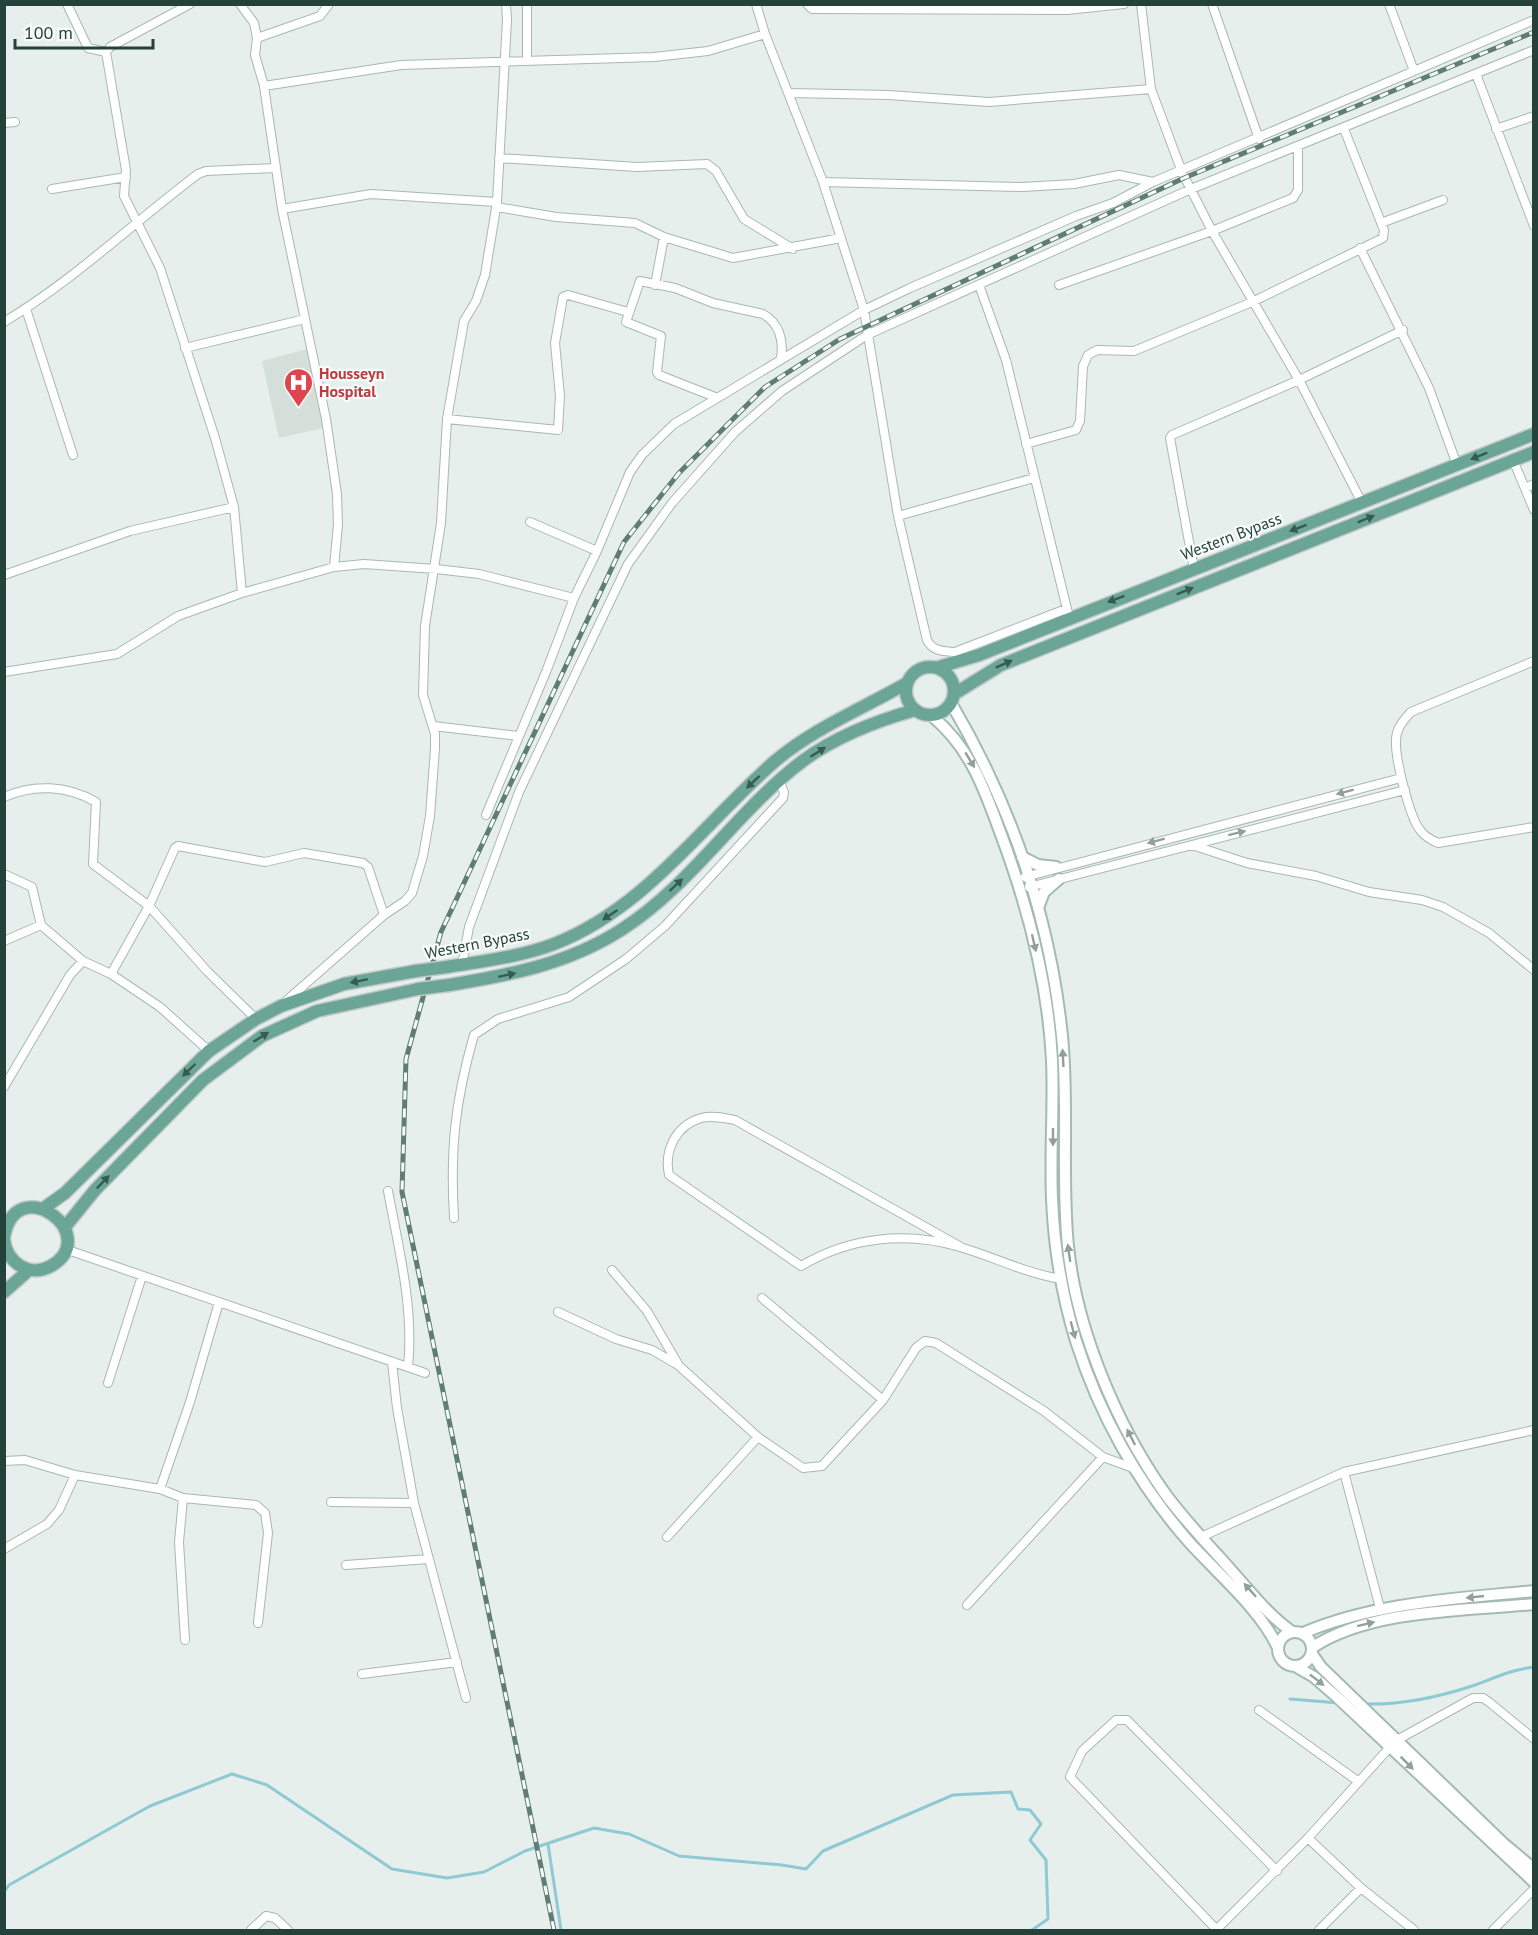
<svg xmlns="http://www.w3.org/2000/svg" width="1538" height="1935" viewBox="0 0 1538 1935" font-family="'PT Sans',sans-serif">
  <rect width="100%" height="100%" fill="#e6efeb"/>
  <path fill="#d4dfda" d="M 311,348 L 327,427 L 279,438 L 262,361 Z"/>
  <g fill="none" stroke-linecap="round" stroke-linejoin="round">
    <path stroke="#8ec9d4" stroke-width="3" d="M 1290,1699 L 1339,1703
      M 1364,1704 C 1402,1705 1436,1698 1472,1686 C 1495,1678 1509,1670 1534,1667
      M 548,1844 L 561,1930
      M 4,1892 L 9,1885 L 150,1806 L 232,1774 L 267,1785 L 392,1869 L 447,1878 L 484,1872 L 525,1851 L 594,1828 L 629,1834 L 679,1856 L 782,1865 L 806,1869 L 823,1851 L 953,1795 L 1011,1792 L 1018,1809 L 1030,1810 L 1041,1824 L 1030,1840 L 1046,1860 L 1048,1919 L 1032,1930"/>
    <defs>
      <path id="street" d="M 67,4 L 88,48 L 106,52 L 110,47 L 190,4
        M 240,4 L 254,23 L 257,38 L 255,55 L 264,86 L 282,209 L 326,419 L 337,494 L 338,525 L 334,567
        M 527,4 L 527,60
        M 756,4 L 765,34 L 823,182 L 864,310 L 898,516 L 927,640 C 933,652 944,651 955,652 L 1066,609
        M 807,4 L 812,9 L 1067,10 L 1124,4
        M 1141,4 L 1151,89 L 1182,172 L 1212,231 L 1299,380 L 1362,503
        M 1212,4 L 1259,139
        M 1389,4 L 1414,71
        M 257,38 L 320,16 L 329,4
        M 106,52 L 126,170 L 124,196 L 160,268 L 215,438 L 234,507 L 242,593
        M 1476,74 L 1534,226
        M 264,86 L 401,65 L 654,57 L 708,51 L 765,34
        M 790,93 L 888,95 L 989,102 L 1151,89
        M 4,123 L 15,122
        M 1496,129 L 1534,116
        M 499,158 L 637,167 L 707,164 L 716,171 L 744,219 L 793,249
        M 823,182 L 1022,187 L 1074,184 L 1119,175 L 1153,182 L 1534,20
        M 52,189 L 126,177
        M 497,207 L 556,217 L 635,223 L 664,237 L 733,258 L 841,238
        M 282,209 L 371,194 L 497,202
        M 1381,223 L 1443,200
        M 1360,248 L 1429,388 L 1457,465
        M 655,285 L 664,237
        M 979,285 L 1006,360 L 1068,613
        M 1059,285 L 1212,231 L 1293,198 L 1298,190 L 1298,146
        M 26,309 L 73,455
        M 4,322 C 74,280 133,223 198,174 L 206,171 L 275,168
        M 185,348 L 305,319
        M 715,397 L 659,375 L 657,372 L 661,336 L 626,322 L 640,281 L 675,288 L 713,303 L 763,314 C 779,323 784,340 781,358
        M 447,419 L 558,430 L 560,396 L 555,343 L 563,297 L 568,295 L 628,312
        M 1026,444 L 1076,430 L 1080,421 L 1083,366 L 1088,355 L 1097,350 L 1134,351 L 1252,302 L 1383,238 L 1384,230 L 1344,129
        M 1513,460 L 1534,510
        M 1525,488 L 1534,484
        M 898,516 L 1034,478
        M 530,522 L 597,551
        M 1194,569 L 1170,438 L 1172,435 L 1299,380 L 1403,330
        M 4,575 L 130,531 L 234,507
        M 1534,661 L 1411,712 C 1404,720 1396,728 1396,740 C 1395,758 1409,816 1420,830 C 1425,837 1431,840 1438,843 L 1534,827
        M 4,672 L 117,654 L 178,616 L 242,593 L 334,567 L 364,564 L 436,569 L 479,574 L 574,598
        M 433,726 L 518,736
        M 4,797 C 33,784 67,785 96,802 L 93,864 L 149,906 L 207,971 L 256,1019
        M 486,815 L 546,672 L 574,598 L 597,551 L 630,472 L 642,455 L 674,424 L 864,310 L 910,288 L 1076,216 L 1113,203 L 1153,182
        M 1192,845 L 1247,863 L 1316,876 L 1369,892 L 1422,900 L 1443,907 L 1489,933 L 1534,970
        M 4,874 L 32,887 L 41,925 L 83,961 L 111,974 L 160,1007 L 209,1051
        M 1025,877 L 1401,778
        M 1029,887 L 1405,790
        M 4,941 L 41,925
        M 462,965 L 469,927 L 519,792 L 628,564 L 672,503 L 735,432 L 782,391 L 867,335 L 1191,189 L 1534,50
        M 111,974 L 149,906 L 175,848 L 178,846 L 265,862 L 304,853 L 363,863 L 368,867 L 384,915
        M 286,1001 L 384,915 L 405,901 L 412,893 L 423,856 L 430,816 L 435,748 L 435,734 L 423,695 L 425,626 L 441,523 L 447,419 L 464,321 L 476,301 L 485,275 L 497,202 L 507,20 L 506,4
        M 4,1087 L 70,975 L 83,961
        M 388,1191 C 399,1250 414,1308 408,1367
        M 454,1218 C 450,1149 455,1101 474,1035 L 498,1019 L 569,997 L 626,959 L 665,926 L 783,798 L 784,792 L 779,781
        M 961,1247 L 735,1120 C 725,1118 712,1115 701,1118 C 675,1126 664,1151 669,1175 L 801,1266 C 850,1237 906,1231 960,1247 C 994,1257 1025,1273 1061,1279
        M 65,1249 L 425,1373
        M 612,1270 L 647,1311 L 678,1364
        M 762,1298 L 883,1400
        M 558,1312 L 616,1339 L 652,1350 L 678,1365 L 758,1437 L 803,1468 L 822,1466 L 883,1400 L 916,1348 L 925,1341 L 936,1343 L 1044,1411 L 1103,1457 L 1133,1468
        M 392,1362 L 397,1408 L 414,1503 L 466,1698
        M 108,1383 L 142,1276
        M 4,1461 L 25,1460 L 75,1475 L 160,1489 L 183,1498 L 256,1505 L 265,1513 L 268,1533 L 258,1623
        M 1344,1472 L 1380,1608
        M 160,1489 L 190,1402 L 219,1302
        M 183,1498 L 179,1542 L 185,1640
        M 331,1502 L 414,1503
        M 667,1537 L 758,1437
        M 1201,1537 L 1344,1472 L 1534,1430
        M 4,1549 L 47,1524 L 59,1510 L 75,1475
        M 346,1565 L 429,1559
        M 967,1605 L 1103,1457
        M 362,1674 L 457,1662
        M 1259,1710 L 1359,1782
        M 1397,1740 L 1473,1698 L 1483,1698 L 1489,1702 L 1534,1739
        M 1308,1838 L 1361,1888 L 1414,1930
        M 251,1930 L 266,1916 L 275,1918 L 288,1930
        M 1216,1930 L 1308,1838 L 1390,1747
        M 1217,1930 L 1070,1777 L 1082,1751 L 1116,1720 L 1127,1720 L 1277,1871
        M 1319,1930 L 1361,1888
        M 1493,1930 L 1534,1889"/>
      <path id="secondary" d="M 951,703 C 1011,805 1050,918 1062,1036 C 1069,1106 1061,1176 1068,1246 C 1076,1328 1116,1424 1164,1492 C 1183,1519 1208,1544 1230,1569 C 1249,1590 1268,1615 1291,1631
        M 932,716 C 969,747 983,785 999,829 C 1027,903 1048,981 1052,1060 C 1054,1106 1050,1152 1052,1199 C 1054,1247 1062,1295 1076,1341 C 1099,1414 1138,1484 1189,1542 C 1217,1573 1261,1610 1278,1648
        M 1022,857 L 1038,865 L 1056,867
        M 1038,908 L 1044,892 L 1059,879
        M1278 1649a17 17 0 1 1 34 0a17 17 0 1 1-34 0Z
        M 1303,1633 C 1376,1602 1455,1599 1534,1591
        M 1313,1647 C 1372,1609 1464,1611 1534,1604
        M 1312,1654 L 1321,1667 L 1504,1844 L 1534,1869
        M 1295,1666 L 1314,1677 L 1337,1697 L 1534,1882"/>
      <path id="primary" d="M906 691a24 24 0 1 1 48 0a24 24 0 1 1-48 0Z
        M 939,667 L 979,655 L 1534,434
        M 954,694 L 1001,665 L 1534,452
        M 447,967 C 483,961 520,957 554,944 C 646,908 702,825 774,762 C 814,728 862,709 907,683
        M 449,985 C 510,975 568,964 621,930 C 692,885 737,810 804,760 C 837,736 876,721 915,710
        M 44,1208 L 65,1193 L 209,1051 L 256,1019 L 281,1006 L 344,984 L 416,971
        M 65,1227 L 95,1190 L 203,1080 L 262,1036 L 317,1011 L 418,989
        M 4,1237 C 16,1169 104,1235 51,1266 C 30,1278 7,1263 4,1240
        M 4,1292 L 29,1270"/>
    </defs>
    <use href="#street" stroke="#a8b8b2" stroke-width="10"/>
    <use href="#secondary" stroke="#a4bbb3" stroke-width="14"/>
    <use href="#primary" stroke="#c2cac8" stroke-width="15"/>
    <use href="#street" stroke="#fff" stroke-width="8"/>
    <use href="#secondary" stroke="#fff" stroke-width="10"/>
    <use href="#primary" stroke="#6aa596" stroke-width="12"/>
    <defs>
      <path id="rail" d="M 554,1930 L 402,1192 L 406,1059 L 441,932 L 624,542 L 679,473 L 765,387 L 840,339 L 1184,178 L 1534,32"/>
    </defs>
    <use href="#rail" stroke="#5f7d75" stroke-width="5"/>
    <use href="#rail" stroke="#f7fbf9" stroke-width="3" stroke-dasharray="9" stroke-linecap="butt"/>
    <defs>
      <path id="primary-bridge" d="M 416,971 L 447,967
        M 418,989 L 449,985"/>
    </defs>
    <use href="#primary-bridge" stroke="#c2cac8" stroke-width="15" stroke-linecap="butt"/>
    <use href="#primary-bridge" stroke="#6aa596" stroke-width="12"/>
  </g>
  <defs><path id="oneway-solid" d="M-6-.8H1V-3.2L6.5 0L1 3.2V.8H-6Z" transform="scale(1.5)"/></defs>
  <g fill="#365b51">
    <use href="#oneway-solid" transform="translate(1479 456) rotate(158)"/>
    <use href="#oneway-solid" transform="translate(1366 519) rotate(-22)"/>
    <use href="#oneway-solid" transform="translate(1298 528) rotate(159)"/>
    <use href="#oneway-solid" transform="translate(1185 591) rotate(-22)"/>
    <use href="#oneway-solid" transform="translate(1116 599) rotate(159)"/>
    <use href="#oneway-solid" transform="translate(1004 664) rotate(-24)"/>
    <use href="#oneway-solid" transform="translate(818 752) rotate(-32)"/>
    <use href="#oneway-solid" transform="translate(753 782) rotate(137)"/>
    <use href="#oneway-solid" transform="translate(676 885) rotate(-43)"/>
    <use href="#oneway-solid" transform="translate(610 915) rotate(146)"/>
    <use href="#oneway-solid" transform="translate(507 975) rotate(-12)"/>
    <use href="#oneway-solid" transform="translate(359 981) rotate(168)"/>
    <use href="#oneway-solid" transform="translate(261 1037) rotate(-32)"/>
    <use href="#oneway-solid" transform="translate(189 1070) rotate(136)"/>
    <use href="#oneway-solid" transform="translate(103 1182) rotate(-46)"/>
  </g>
  <g fill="#92a09c">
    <use href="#oneway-solid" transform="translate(970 760) rotate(59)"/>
    <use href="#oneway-solid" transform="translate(1345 792) rotate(165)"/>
    <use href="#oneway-solid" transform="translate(1237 833) rotate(-14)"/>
    <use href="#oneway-solid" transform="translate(1156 841) rotate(165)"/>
    <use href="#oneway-solid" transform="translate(1034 943) rotate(77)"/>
    <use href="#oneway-solid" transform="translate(1063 1058) rotate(-93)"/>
    <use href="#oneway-solid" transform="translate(1053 1137) rotate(90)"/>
    <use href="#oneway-solid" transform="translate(1069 1253) rotate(-98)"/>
    <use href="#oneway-solid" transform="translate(1073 1330) rotate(75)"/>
    <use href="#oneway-solid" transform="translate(1131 1437) rotate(-117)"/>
    <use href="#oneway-solid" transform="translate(1250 1590) rotate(-132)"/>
    <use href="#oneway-solid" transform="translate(1475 1597) rotate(174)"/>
    <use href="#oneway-solid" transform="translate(1366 1624) rotate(-14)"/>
    <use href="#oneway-solid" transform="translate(1317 1680) rotate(38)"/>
    <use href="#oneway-solid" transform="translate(1407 1763) rotate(45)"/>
  </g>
  <defs>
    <symbol id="hospital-pin" viewBox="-11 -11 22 30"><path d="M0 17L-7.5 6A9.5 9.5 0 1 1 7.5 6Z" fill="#e0444e" stroke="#f7fbf9"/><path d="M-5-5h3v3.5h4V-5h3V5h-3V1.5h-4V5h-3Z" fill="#fff"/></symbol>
  </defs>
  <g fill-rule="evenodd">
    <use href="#hospital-pin" x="282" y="366" width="33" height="45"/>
  </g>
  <g text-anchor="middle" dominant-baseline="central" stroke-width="4.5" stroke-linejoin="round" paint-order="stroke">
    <g font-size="16" font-weight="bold" fill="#be3a42" stroke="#f7fbf9" text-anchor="start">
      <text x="319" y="373">Housseyn<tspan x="319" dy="18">Hospital</tspan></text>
    </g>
    <g font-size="16" fill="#24423a" stroke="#f7fbf9">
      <text transform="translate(1231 536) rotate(-21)">Western Bypass</text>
      <text transform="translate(477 943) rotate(-11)">Western Bypass</text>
    </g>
  </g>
  <rect width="1538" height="1935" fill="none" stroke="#24423a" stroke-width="12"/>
  <path d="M15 39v9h138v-9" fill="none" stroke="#24423a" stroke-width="3"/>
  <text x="24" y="39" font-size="18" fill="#24423a" stroke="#f7fbf9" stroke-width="4.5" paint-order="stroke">100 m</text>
</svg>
